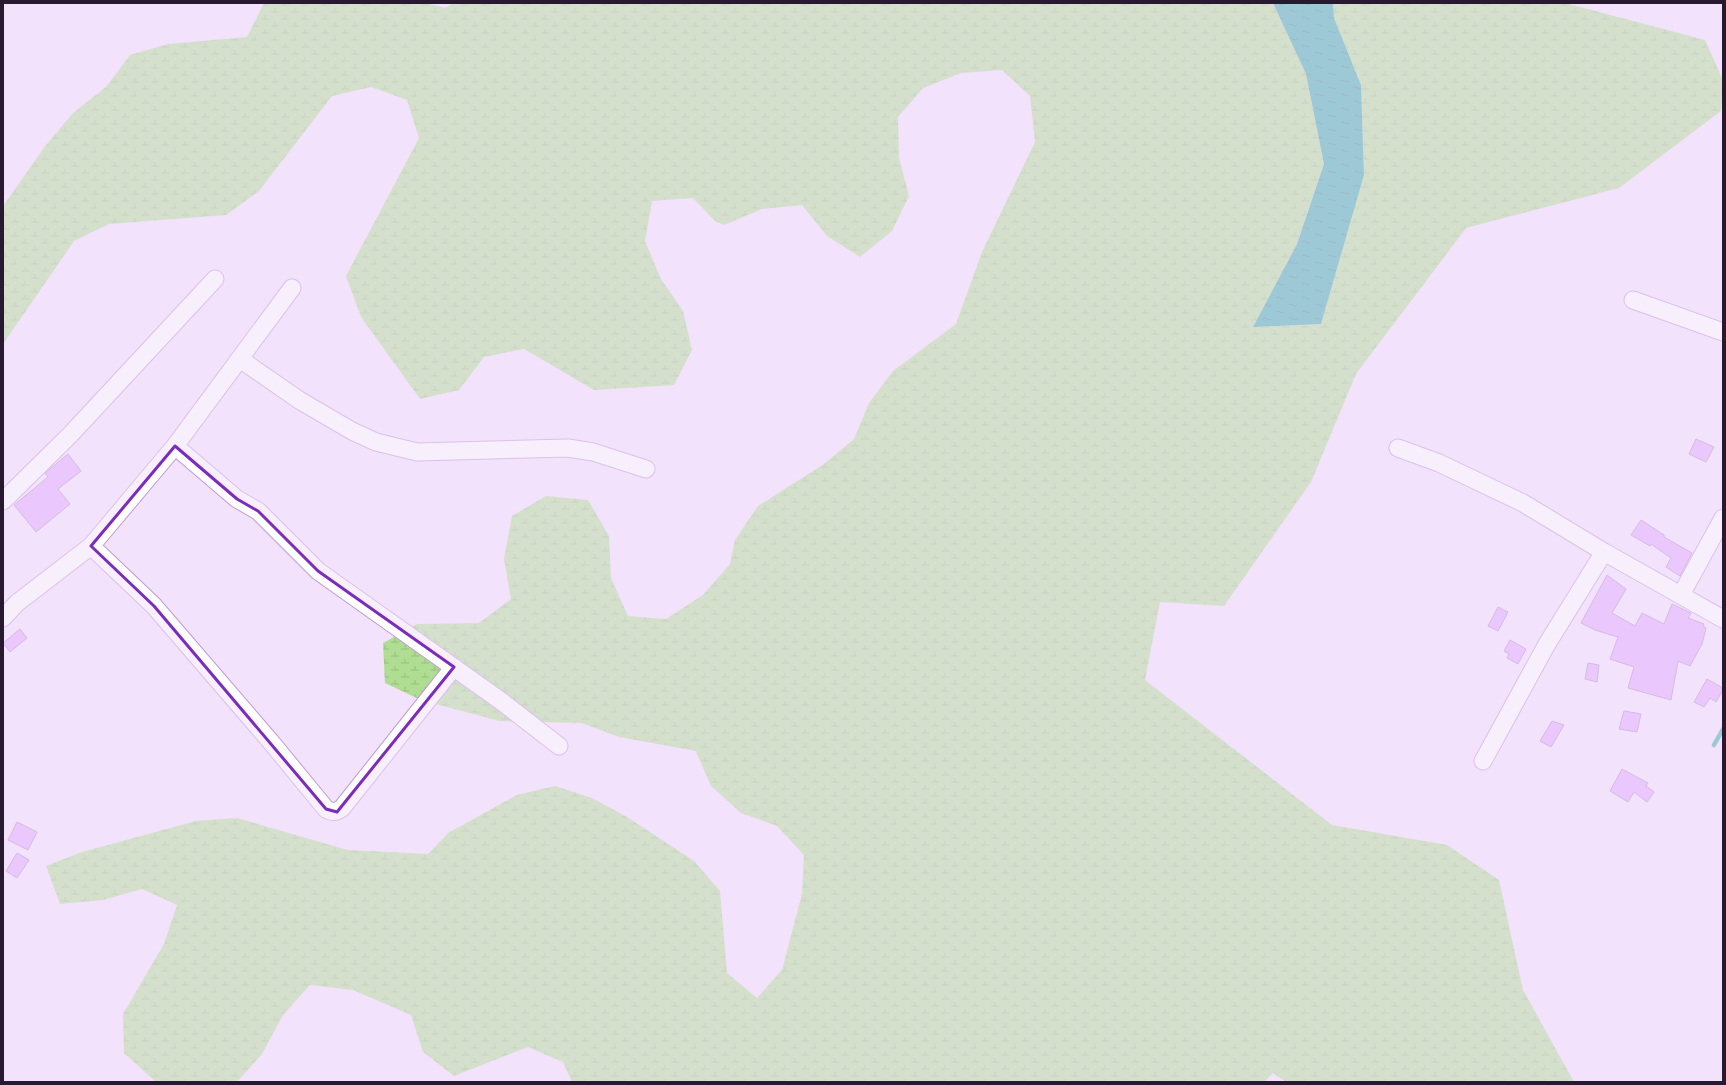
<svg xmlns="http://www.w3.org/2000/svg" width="1726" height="1085" viewBox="0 0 1726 1085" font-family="Roboto,sans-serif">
  <defs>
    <pattern id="wetland-marsh" width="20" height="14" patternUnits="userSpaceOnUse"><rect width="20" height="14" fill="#afde92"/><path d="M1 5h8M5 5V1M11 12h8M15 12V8" fill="none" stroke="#97be7e"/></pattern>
    <pattern id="water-ripples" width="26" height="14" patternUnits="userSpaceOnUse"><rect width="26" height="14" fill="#37a8a7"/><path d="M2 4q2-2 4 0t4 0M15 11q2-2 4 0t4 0" fill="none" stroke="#2e8888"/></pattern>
  </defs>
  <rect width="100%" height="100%" fill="#f2e2fb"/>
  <path fill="url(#wetland-marsh)" d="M 264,3 L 427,3 L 445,8 L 454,3 L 1273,3 L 1306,74 L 1324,164 L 1297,244 L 1253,327 L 1321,324 L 1364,175 L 1361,85 L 1334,18 L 1333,3 L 1565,3 L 1705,40 L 1723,80 L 1721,111 L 1619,188 L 1466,228 L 1356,374 L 1311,482 L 1224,606 L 1160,602 L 1145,680 L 1332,825 L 1447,845 L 1499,880 L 1523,990 L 1574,1082 L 1286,1082 L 1273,1073 L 1264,1082 L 572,1082 L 563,1062 L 528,1047 L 454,1076 L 423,1052 L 411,1015 L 353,990 L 310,985 L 283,1015 L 262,1054 L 237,1082 L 155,1081 L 124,1053 L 123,1014 L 164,944 L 177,905 L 142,889 L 103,900 L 60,904 L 46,866 L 82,852 L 196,821 L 237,818 L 348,850 L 428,854 L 448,833 L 517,795 L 555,786 L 592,798 L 627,817 L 694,861 L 720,891 L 727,973 L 757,998 L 782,970 L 802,894 L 804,855 L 777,826 L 741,813 L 711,786 L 696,751 L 619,737 L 582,723 L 499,721 L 421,700 L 385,683 L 383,643 L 417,624 L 479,623 L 511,599 L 504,559 L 512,516 L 546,496 L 588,500 L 609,536 L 611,578 L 628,616 L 666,619 L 703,595 L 730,564 L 735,540 L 758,506 L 824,464 L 854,439 L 869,403 L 893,371 L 956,324 L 982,252 L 1035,142 L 1030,96 L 1002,70 L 961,73 L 923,88 L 898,117 L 899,158 L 909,196 L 892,231 L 860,257 L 827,236 L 802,205 L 762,209 L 724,225 L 715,221 L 693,198 L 652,201 L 645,241 L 661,279 L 683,311 L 692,350 L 674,385 L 594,390 L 524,349 L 484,357 L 459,390 L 420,399 L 361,317 L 346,276 L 419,138 L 407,100 L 371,87 L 332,96 L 259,191 L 226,215 L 109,224 L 74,241 L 3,344 L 3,206 L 46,145 L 73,113 L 106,87 L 130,55 L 168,44 L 247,37 Z"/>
  <path fill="url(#water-ripples)" d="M 1273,3 L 1333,3 L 1334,18 L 1361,85 L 1364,175 L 1321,324 L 1253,327 L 1297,244 L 1324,164 L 1306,74 Z"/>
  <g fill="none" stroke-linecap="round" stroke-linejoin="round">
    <path stroke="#37a8a7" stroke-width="4.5" d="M 1714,745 L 1723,729"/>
  </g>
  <path fill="#e1a7fd" stroke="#b18bc4" d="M 1696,439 L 1714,447 L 1706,462 L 1689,454 Z
    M 68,454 L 81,471 L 58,489 L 70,504 L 36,532 L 14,505 L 48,477 L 45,473 Z
    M 1641,520 L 1664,535 L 1664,537 L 1692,553 L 1680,576 L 1666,567 L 1671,558 L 1651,544 L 1650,546 L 1631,535 Z
    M 1607,575 L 1626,589 L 1612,613 L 1635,626 L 1642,613 L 1664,624 L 1672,604 L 1691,613 L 1688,618 L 1704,624 L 1703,626 L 1706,628 L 1702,644 L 1690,666 L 1678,661 L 1671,700 L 1628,688 L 1634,667 L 1610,659 L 1618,637 L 1595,630 L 1581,623 Z
    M 1498,607 L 1508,612 L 1498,631 L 1488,626 Z
    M 20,629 L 27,638 L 10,652 L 3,643 Z
    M 1510,640 L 1526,649 L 1518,664 L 1507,658 L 1509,654 L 1504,651 Z
    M 1588,663 L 1599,665 L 1597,682 L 1585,679 Z
    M 1707,679 L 1723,688 L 1723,690 L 1716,702 L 1710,698 L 1704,707 L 1694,702 Z
    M 1624,711 L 1641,714 L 1637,732 L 1619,729 Z
    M 1552,721 L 1564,725 L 1551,747 L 1540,741 Z
    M 1622,769 L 1648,783 L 1646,786 L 1654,792 L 1647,802 L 1634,792 L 1628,802 L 1610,791 Z
    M 17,822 L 37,832 L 28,850 L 8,840 Z
    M 17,853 L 29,860 L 17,878 L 6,871 Z"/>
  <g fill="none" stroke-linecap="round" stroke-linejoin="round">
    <defs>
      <path id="minor" d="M 1633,300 L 1723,332
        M 240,359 L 299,400 L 352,431 L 376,442 L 417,452 L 568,448 L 593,452 L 646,469
        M 175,446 L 237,499 L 258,511 L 318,571 L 501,701 L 559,746
        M 1398,448 L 1439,463 L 1523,503 L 1604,552 L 1723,619
        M 3,501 L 70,435 L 215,279
        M 91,546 L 154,606 L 271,742 L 326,809 C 333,813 336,812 342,808 L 454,667
        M 1681,595 L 1723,518
        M 3,618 L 17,603 L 91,546 L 175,446 L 292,288
        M 1483,761 L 1547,644 L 1604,552"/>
    </defs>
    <use href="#minor" stroke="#c099d4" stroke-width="19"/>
    <use href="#minor" stroke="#fff" stroke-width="17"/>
  </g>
  <path d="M0 0H1726V1085H0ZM 175,446 L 237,499 L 258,511 L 318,571 L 454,667 L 337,812 L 326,809 L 154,606 L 91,546 Z" fill="#f2e2fb" fill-opacity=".55" fill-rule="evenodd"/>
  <path fill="none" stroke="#7b2cbf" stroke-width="3" stroke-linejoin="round" d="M 175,446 L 237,499 L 258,511 L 318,571 L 454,667 L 337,812 L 326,809 L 154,606 L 91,546 Z"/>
  <rect width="1726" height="1085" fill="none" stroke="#281930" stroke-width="8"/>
</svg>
